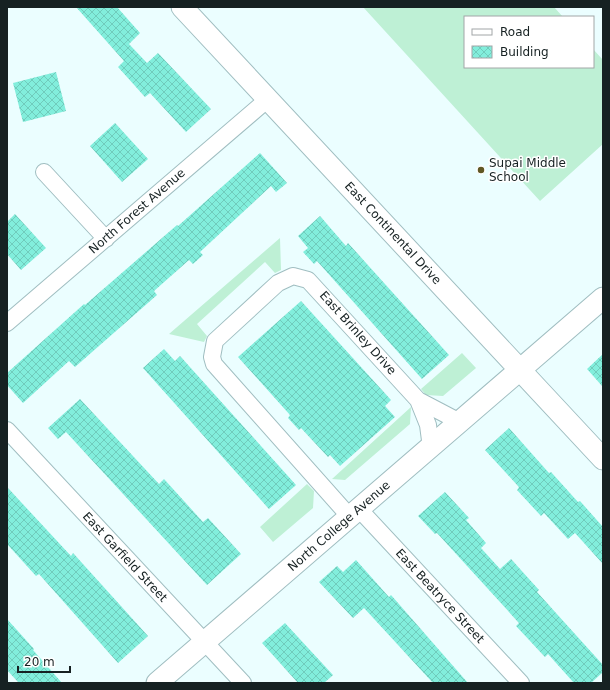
<svg xmlns="http://www.w3.org/2000/svg" width="610" height="690" viewBox="0 0 610 690" font-family="'DejaVu Sans',sans-serif">
  <defs>
    <pattern id="building-cross-hatch" width="8" height="8" patternUnits="userSpaceOnUse"><rect width="8" height="8" fill="#82eedc"/><path d="M0 0l8 8M0 8l8-8" fill="none" stroke="#70ccbc"/></pattern>
  </defs>
  <rect width="100%" height="100%" fill="#ebfeff"/>
  <path fill="#bef0d5" d="M 363,7 L 554,7 L 563,17 L 465,17 L 465,67 L 593,67 L 593,49 L 603,60 L 603,144 L 540,201 Z
    M 280,238 L 281,270 L 275,273 L 265,262 L 197,324 L 207,336 L 204,342 L 169,334 Z
    M 462,353 L 476,368 L 443,396 L 426,395 L 421,389 Z
    M 411,407 L 410,424 L 345,480 L 332,479 Z
    M 307,484 L 314,491 L 313,508 L 273,542 L 260,527 Z"/>
  <path fill="url(#building-cross-hatch)" d="M 76,7 L 117,7 L 140,33 L 129,44 L 147,63 L 158,53 L 211,109 L 186,132 L 150,93 L 145,97 L 118,67 L 124,61 Z
    M 56,72 L 66,111 L 23,122 L 13,83 Z
    M 115,123 L 148,159 L 122,182 L 90,146 Z
    M 260,153 L 287,183 L 276,192 L 271,186 L 200,252 L 203,255 L 193,264 L 189,260 L 154,291 L 157,295 L 75,367 L 69,361 L 23,403 L 7,385 L 7,373 L 84,304 L 85,305 L 177,225 L 178,226 Z
    M 15,214 L 46,248 L 21,270 L 7,254 L 7,222 Z
    M 320,216 L 346,246 L 348,243 L 449,355 L 422,379 L 317,261 L 314,264 L 303,252 L 308,248 L 298,236 Z
    M 301,301 L 391,400 L 385,406 L 395,417 L 340,466 L 330,455 L 328,457 L 301,428 L 299,430 L 288,418 L 290,415 L 238,357 Z
    M 164,349 L 175,361 L 180,356 L 296,485 L 269,509 L 143,368 Z
    M 603,354 L 603,387 L 587,369 Z
    M 80,399 L 159,484 L 164,479 L 203,522 L 208,518 L 241,554 L 207,585 L 66,432 L 58,439 L 48,428 Z
    M 509,428 L 549,473 L 551,472 L 578,502 L 580,501 L 603,527 L 603,564 L 575,533 L 568,539 L 544,513 L 541,516 L 517,490 L 519,487 L 485,450 Z
    M 7,487 L 71,556 L 73,553 L 148,636 L 118,663 L 39,574 L 36,576 L 7,544 Z
    M 445,492 L 469,518 L 466,520 L 486,543 L 481,548 L 500,569 L 511,559 L 539,590 L 537,592 L 603,665 L 603,672 L 591,683 L 574,683 L 548,654 L 545,657 L 516,626 L 519,623 L 437,533 L 435,534 L 418,516 Z
    M 356,560 L 389,597 L 391,595 L 468,683 L 433,683 L 364,608 L 353,618 L 319,582 L 337,566 L 343,572 Z
    M 7,619 L 34,649 L 33,650 L 62,683 L 19,683 L 7,670 Z
    M 285,623 L 333,675 L 324,683 L 298,683 L 262,643 Z"/>
  <g fill="none" stroke-linecap="round" stroke-linejoin="round">
    <defs>
      <path id="minor" d="M 44,172 L 106,239
        M 7,323 L 268,99
        M 418,400 L 428,425 L 431,448
        M 7,430 L 243,683
        M 359,509 L 521,683
        M 350,517 L 214,364 L 212,357 L 215,341 L 278,283 L 293,276 L 308,280 L 418,400 L 460,422"/>
      <path id="tertiary" d="M 182,7 L 603,459
        M 157,683 L 603,298"/>
    </defs>
    <use href="#minor" stroke="#a0bec1" stroke-width="18"/>
    <use href="#tertiary" stroke="#a0bec1" stroke-width="23"/>
    <use href="#minor" stroke="#fff" stroke-width="16"/>
    <use href="#tertiary" stroke="#fff" stroke-width="21"/>
  </g>
  <circle fill="#605824" stroke="#fff" stroke-width="1.5" cx="481" cy="170" r="4"/>
  <g text-anchor="middle" dominant-baseline="central" stroke-width="3" stroke-linejoin="round" paint-order="stroke">
    <g font-size="12" fill="#162122" stroke="#fff" text-anchor="start">
      <text x="489" y="163">Supai Middle<tspan x="489" dy="14">School</tspan></text>
    </g>
    <g font-size="12" fill="#162122" stroke="#fff">
      <text transform="translate(137 211) rotate(-41)">North Forest Avenue</text>
      <text transform="translate(393 233) rotate(47)">East Continental Drive</text>
      <text transform="translate(358 333) rotate(48)">East Brinley Drive</text>
      <text transform="translate(339 526) rotate(-41)">North College Avenue</text>
      <text transform="translate(125 557) rotate(47)">East Garfield Street</text>
      <text transform="translate(440 596) rotate(47)">East Beatryce Street</text>
    </g>
  </g>
  <rect width="610" height="690" fill="none" stroke="#162122" stroke-width="16"/>
  <rect x="464" y="16" width="130" height="52" fill="#ffffff" stroke="#a2a6a7"/>
  <rect x="472" y="29" width="20" height="6" fill="#ffffff" stroke="#a2a6a7"/>
  <text x="500" y="36" font-size="12" fill="#162122">Road</text>
  <rect x="472" y="46" width="20" height="12" fill="url(#building-cross-hatch)" stroke="#a2a6a7"/>
  <text x="500" y="56" font-size="12" fill="#162122">Building</text>
  <path d="M18 666v6h52v-6" fill="none" stroke="#162122" stroke-width="2"/>
  <text x="24" y="666" font-size="12" fill="#162122" stroke="#ffffff" stroke-width="3" paint-order="stroke">20 m</text>
</svg>
